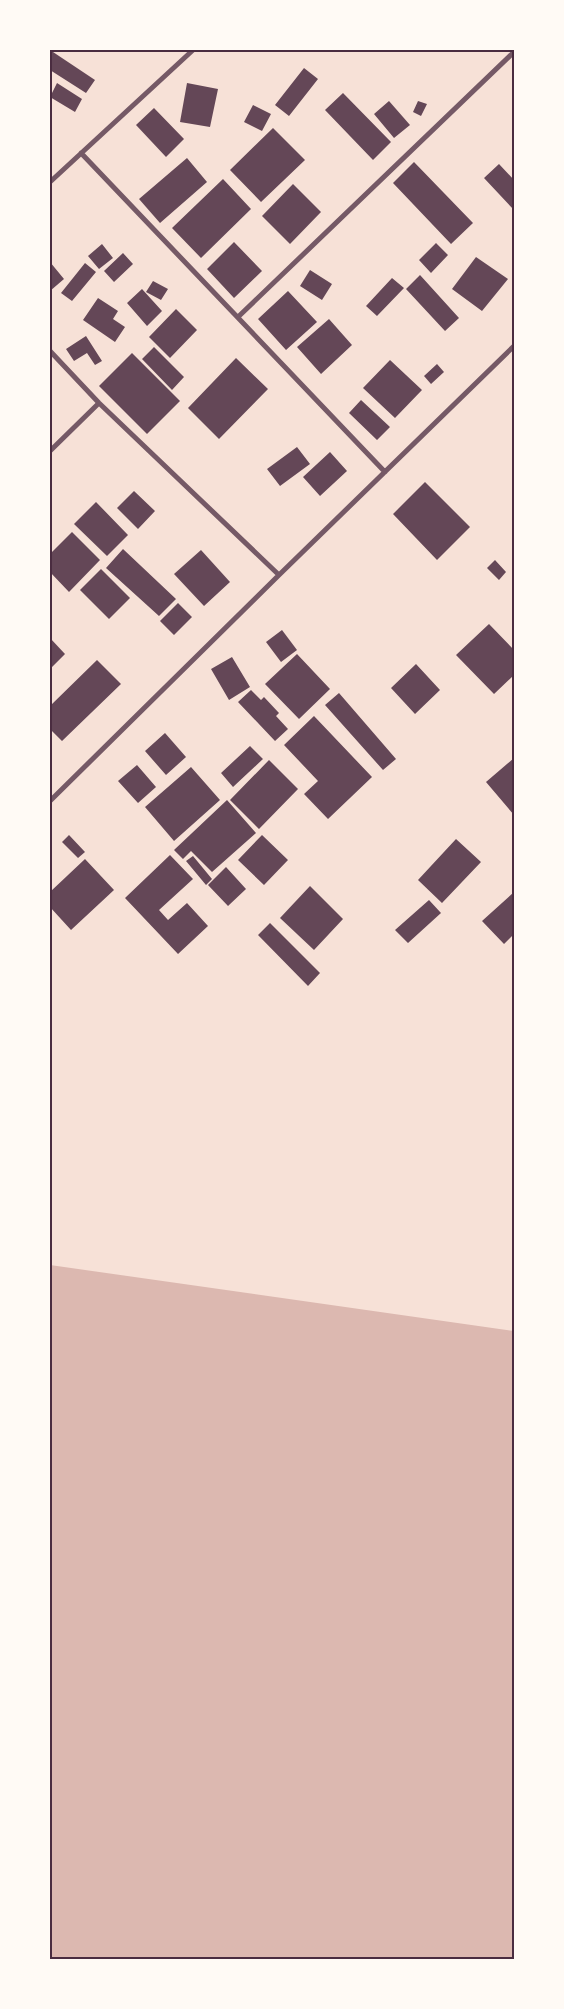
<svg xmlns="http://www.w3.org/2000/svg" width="564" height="2009" font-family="'Archivo Narrow',sans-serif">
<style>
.water{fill:#dcb8b0}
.building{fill:#644757}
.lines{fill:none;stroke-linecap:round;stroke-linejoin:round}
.minor{stroke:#755966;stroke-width:5}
.neatline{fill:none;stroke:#4a2c40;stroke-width:2}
</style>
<rect width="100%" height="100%" fill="#f7e1d7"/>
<path class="water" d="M50,1265L514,1331V1959H50Z"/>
<path class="building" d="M50,50L95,80L86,93L50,70Z
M304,68L318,79L289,116L275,105Z
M57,83L82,99L75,112L50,97Z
M187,83L218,89L210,127L180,122Z
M343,93L391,142L373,160L325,110Z
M389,101L410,125L394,138L374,114Z
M418,101L427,104L421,116L413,112Z
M253,105L271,114L262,131L244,122Z
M154,108L184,139L166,157L136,125Z
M273,128L305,160L261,202L230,170Z
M187,158L207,182L160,223L139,199Z
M414,162L473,223L451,244L393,183Z
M499,164L514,180L513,209L484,178Z
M223,179L251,209L201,258L172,228Z
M293,184L321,212L290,244L262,216Z
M234,242L262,271L234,298L207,269Z
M436,243L448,255L431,273L419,260Z
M102,244L113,258L99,269L88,256Z
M123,253L133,264L114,282L104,271Z
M476,257L508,279L482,311L452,289Z
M50,262L64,279L50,291Z
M85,263L96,272L72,301L61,293Z
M310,270L332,284L322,300L300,286Z
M420,275L459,318L445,331L406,289Z
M392,278L404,288L377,316L366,306Z
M153,281L168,289L161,300L146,292Z
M142,289L162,311L147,326L127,303Z
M288,291L317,322L286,350L258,319Z
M98,298L118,311L113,319L125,327L115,342L83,320Z
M176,309L197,330L170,358L149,337Z
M329,319L352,345L321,374L297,347Z
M86,336L102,361L95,365L87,353L74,361L66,349Z
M154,347L184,377L172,390L142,359Z
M132,353L180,401L147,434L99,386Z
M236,358L268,389L219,439L188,408Z
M390,360L422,390L395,418L363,388Z
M437,364L444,372L431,384L424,376Z
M361,400L390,427L377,440L349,413Z
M297,447L310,464L280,486L267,469Z
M330,452L347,471L320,496L303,477Z
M425,482L470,527L437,560L393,514Z
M134,491L155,511L138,529L117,508Z
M96,502L128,535L107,556L74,524Z
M72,532L100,560L69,592L50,572V554Z
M123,549L176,599L159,616L106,568Z
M201,550L230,582L204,606L174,574Z
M495,560L506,572L499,580L487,568Z
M101,569L130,598L109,619L80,590Z
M178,603L192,617L174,635L160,621Z
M489,624L514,650V675L494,694L456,655Z
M282,630L297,650L281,662L266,642Z
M50,638L65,654L50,669Z
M297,654L330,689L299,719L265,684Z
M232,657L250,687L229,700L211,669Z
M97,660L121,684L62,741L50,729V706Z
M416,664L440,690L415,714L391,688Z
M251,690L261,700L264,697L279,713L276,716L288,729L275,741L238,702Z
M339,693L396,759L383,770L325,705Z
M314,716L372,777L328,819L304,794L318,781L284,745Z
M165,733L186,757L166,775L145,751Z
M250,746L263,759L233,787L221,773Z
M514,758V815L486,782Z
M269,760L298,789L259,829L230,800Z
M137,765L156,787L138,803L118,781Z
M191,767L220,800L174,841L145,807Z
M227,800L256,833L212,872L191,851L183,859L174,850Z
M69,835L85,852L78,858L62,842Z
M262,835L288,860L264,885L238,860Z
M456,839L481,862L442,903L418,880Z
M170,855L193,879L159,910L168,920L187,903L208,926L178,954L125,898Z
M193,856L212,879L206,885L186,861Z
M85,859L114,890L71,930L50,907V892Z
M226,867L246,889L228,906L208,885Z
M310,886L343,919L314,950L280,918Z
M514,892V934L504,944L482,921Z
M429,900L441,913L408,943L395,930Z
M270,923L320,973L308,986L258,935Z"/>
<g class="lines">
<path class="minor" d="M81,153L385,472
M50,182L193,50
M238,317L514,52
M50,351L99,403L279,575
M50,451L99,403
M50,801L279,575L514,346"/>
</g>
<rect width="564" height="2009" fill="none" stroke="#fffaf5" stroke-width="102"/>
<rect x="51" y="51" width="462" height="1907" class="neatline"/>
</svg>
